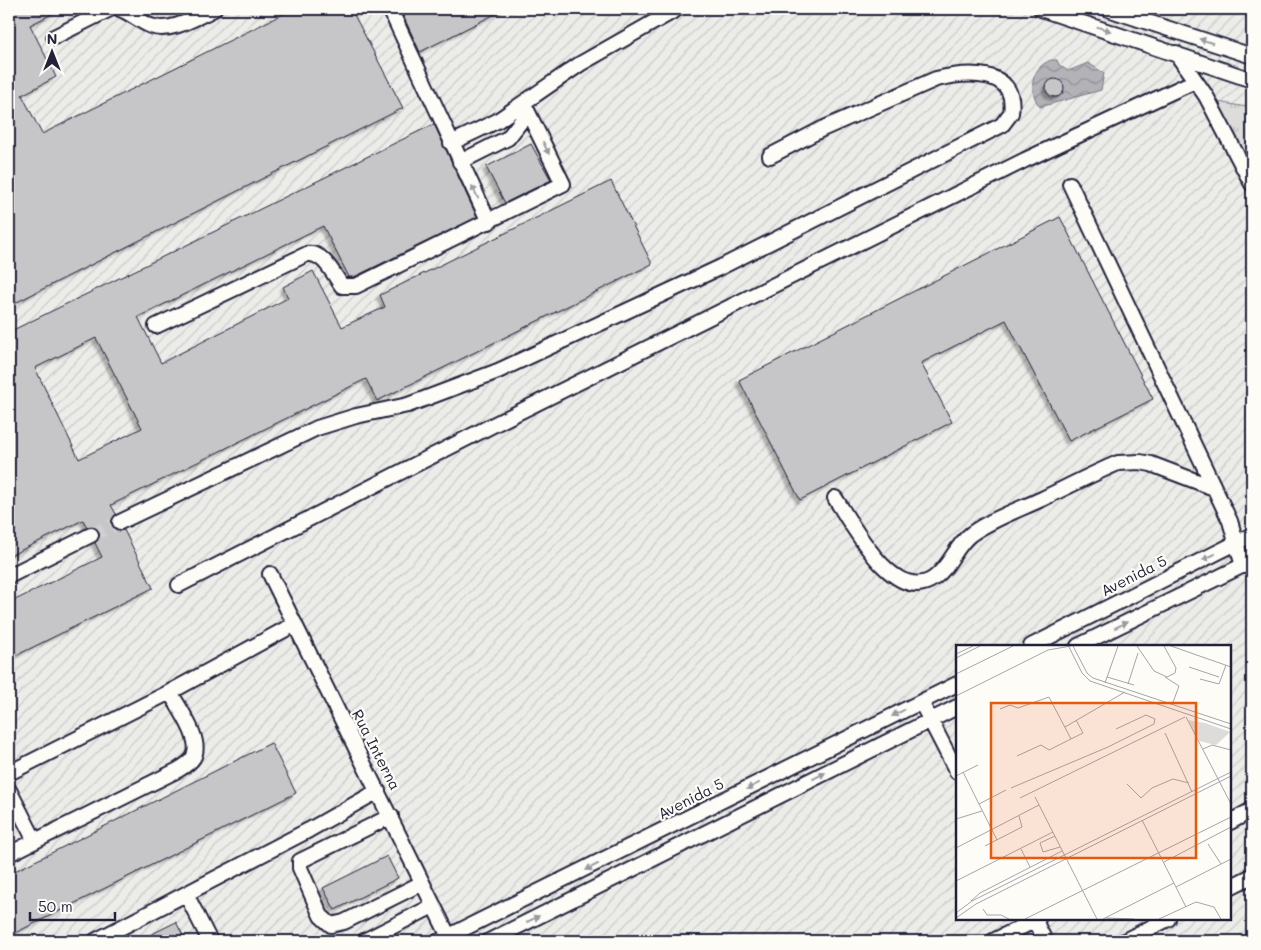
<svg xmlns="http://www.w3.org/2000/svg" width="1261" height="950" font-family="Mali,sans-serif">
<style>
.industrial{fill:url(#industrial-furrows);fill-rule:evenodd}
.grass{fill:url(#grass-tufts);stroke:#807f8b}
.water{fill:url(#water-waves);stroke:#787885;fill-rule:evenodd}
.building{fill:#c6c6c8;stroke:#22223b;fill-rule:evenodd;filter:url(#shadow)}
.lines{fill:none;stroke-linecap:round;stroke-linejoin:round}
.minor-tunnel{stroke:#d1d0d1;stroke-width:14;stroke-dasharray:14 7;stroke-linecap:butt}
.minor-casing{stroke:#22223b;stroke-width:18}
.minor{stroke:#fdfcf7;stroke-width:14}
.oneway{fill:#9a9aa2}
.labels{text-anchor:middle;stroke-width:4.5;stroke-linejoin:round;paint-order:stroke}
.street-label{font-size:15px;fill:#22223b;stroke:#fdfcf7}
.inset-road{fill:none;stroke:#a5a5ac;stroke-width:1}
.view{fill:#e8590c;fill-opacity:0.15;stroke:#e8590c;stroke-width:2.5}
.inset-edge{fill:none;stroke:#22223b;stroke-width:2.5}
</style>
<defs>
<pattern id="industrial-furrows" width="10" height="10" patternUnits="userSpaceOnUse" patternTransform="scale(1.25)"><rect width="10" height="10" fill="#ecece9"/><path d="M-1 1l2-2M0 10L10 0M9 11l2-2" fill="none" stroke="#cacac9"/></pattern>
<pattern id="grass-tufts" width="24" height="20" patternUnits="userSpaceOnUse" patternTransform="scale(1.25)"><rect width="24" height="20" fill="#dddcdb"/><path d="M3 7l-1-3M5 7V3M7 7l1-3M15 17l-1-3M17 17v-4M19 17l1-3" fill="none" stroke="#bdbcbd"/></pattern>
<pattern id="water-waves" width="16" height="10" patternUnits="userSpaceOnUse" patternTransform="scale(1.25)"><rect width="16" height="10" fill="#b2b2b7"/><path d="M0 5q4-4 8 0t8 0" fill="none" stroke="#909096"/></pattern>
<filter id="shadow"><feDropShadow dx="-3.5" dy="3.5" stdDeviation="1" flood-color="#0004"/></filter>
</defs>
<rect width="100%" height="100%" fill="#fdfcf7"/>
<filter id="ink" filterUnits="userSpaceOnUse"><feTurbulence type="fractalNoise" baseFrequency=".02" numOctaves="2"/><feDisplacementMap in="SourceGraphic" scale="10" xChannelSelector="R" yChannelSelector="G"/><feConvolveMatrix kernelMatrix="1 2 1 2 8 2 1 2 1" color-interpolation-filters="sRGB"/></filter>
<g filter="url(#ink)">
<path class="industrial" d="M9,9H1252V941H9ZM957,646H1230V919H957Z"/>
<path class="grass" d="M1212,101L1252,108V176Z"/>
<path class="water" d="M1051,60H1057L1059,65L1068,71L1088,63L1104,73L1101,90L1040,107C1028,91 1030,68 1051,60ZM1053,79L1060,81L1064,86L1063,93L1057,98L1050,97L1045,91L1046,83Z"/>
<path class="building" d="M9,9H62L30,25L56,77L22,95L42,134L293,9H351L403,108L9,306Z
M400,9H505L420,52Z
M1046 88a9 9 0 1 1 18 0a9 9 0 1 1-18 0Z
M434,124L477,217L354,277H349L323,226L138,317L161,363L288,298L283,287L313,271L342,327L385,307L380,295L611,181L652,264L377,401L366,379L111,505L116,514L111,521L112,526L119,531L124,530L153,588L9,659V603L102,557L95,543L100,536L99,531L92,526L87,527L83,520L9,556V332ZM96,338L142,428L79,459L35,368Z
M531,144L551,180L505,203L486,167Z
M1060,217L1153,399L1069,441L1006,320L921,363L952,422L800,500L739,380Z
M271,743L296,793L9,936V874Z
M387,856L398,878L335,910L323,888Z
M176,922L186,941H138Z"/>
<g class="lines">
<path class="minor-tunnel" d="M91,535L120,522"/>
<defs>
<path id="minor" d="M120,9C131,13 140,22 151,26C170,34 198,16 214,9
M390,9L489,222
M1041,9L1252,80
M1108,9L1252,56
M54,37L110,9
M1176,53L1206,96L1252,184
M451,143L497,121L580,64L677,9
M460,162L508,138L522,120L524,104
M1070,184L1230,521L1243,566
M156,326L307,254C324,252 333,274 342,286H356L563,184L524,104
M835,498C852,524 894,606 934,578C950,567 955,546 971,534C992,519 1018,510 1042,499C1067,487 1092,474 1118,463L1140,462L1151,464L1214,488
M120,522L317,428L356,416L408,405L498,371L721,267L1002,125L1011,113C1018,67 965,72 936,79L822,129L770,156
M270,574L451,941
M9,576L91,535
M179,585L491,426L1025,160L1195,81
M1031,646L1252,535
M1078,646L1252,561
M921,702L957,772
M9,773L170,692L295,624
M9,790L35,841
M391,816L300,861V868L321,916L331,925L344,922L422,883
M1230,822L1252,810
M9,854L178,770C183,767 190,763 193,758C204,741 178,707 170,692
M1230,887L1252,876
M186,894L210,941
M1034,919L1045,941
M95,941L309,830L378,791
M364,941L433,906
M439,941L957,684
M489,941L957,707
M993,941L1038,919
M1124,941L1168,919"/>
</defs>
<use href="#minor" class="minor-casing"/>
<use href="#minor" class="minor"/>
</g>
<defs><path id="oneway-solid" d="M-6-.8H1V-3.2L6.5 0L1 3.2V.8H-6Z" transform="scale(1.25)"/></defs>
<g class="oneway">
<use href="#oneway-solid" transform="translate(1104 29) rotate(18)"/>
<use href="#oneway-solid" transform="translate(1206 41) rotate(-162)"/>
<use href="#oneway-solid" transform="translate(546 148) rotate(64)"/>
<use href="#oneway-solid" transform="translate(475 192) rotate(-116)"/>
<use href="#oneway-solid" transform="translate(1209 557) rotate(154)"/>
<use href="#oneway-solid" transform="translate(1121 625) rotate(-26)"/>
<use href="#oneway-solid" transform="translate(898 713) rotate(153)"/>
<use href="#oneway-solid" transform="translate(819 776) rotate(-27)"/>
<use href="#oneway-solid" transform="translate(753 786) rotate(153)"/>
<use href="#oneway-solid" transform="translate(592 867) rotate(153)"/>
<use href="#oneway-solid" transform="translate(533 919) rotate(-27)"/>
</g>
</g>
<g class="labels">
<g class="street-label">
<text transform="translate(1134 576) rotate(-27)" y="5">Avenida 5</text>
<text transform="translate(376 750) rotate(63)" y="5">Rua Interna</text>
<text transform="translate(691 799) rotate(-27)" y="5">Avenida 5</text>
</g>
</g>
<g transform="translate(956 645)">
<rect width="275" height="275" fill="#fdfcf7"/>
<path d="M232,75L249,78L274,87L260,100L243,96Z" fill="#dddcdb"/>
<path class="inset-road" d="M117,1L131,28L137,33L275,79M181,1L198,26L211,32L219,28L220,23L208,1M215,1L275,22M113,2L126,28L134,36L275,84M0,9L17,1M0,13L24,1M233,22L263,32M0,29L57,1M151,32L178,40M209,32L223,41L216,60M244,34L263,39L270,20M149,38L162,1M172,39L182,8M0,51L92,5L115,1M44,64L54,60L62,63L93,52L115,94M230,72L275,159M109,82L169,47M209,88L236,147M247,104L256,100L275,105M61,111L85,100L93,105L127,88L120,75M7,127L41,195M0,131L22,120M171,139L185,153L196,143L217,134L233,138M55,143L152,102L198,79L199,74L190,70L160,84M79,152L141,274M64,153L229,72M23,159L50,145M0,174L26,166M186,175L230,262M99,191L84,198L87,207L104,202M252,199L265,219M29,201L66,182L63,171M0,203L83,160M65,204L74,222M208,217L275,182M0,236L97,187M220,242L275,214M15,256L24,248L106,206M27,264L31,270H45L53,274M0,268L16,256L275,127M0,273L20,259L275,131M150,273L178,274M69,274L275,172M147,274L218,238M203,274L240,257L258,262L265,274"/>
<path class="view" d="M35,58H240V213H35Z"/>
<rect width="275" height="275" class="inset-edge"/>
</g>
<rect width="1261" height="950" fill="none" stroke="#fdfcf7" stroke-width="30"/>
<rect x="15" y="15" width="1231" height="920" fill="none" stroke="#22223b" stroke-width="2" filter="url(#ink)"/>
<g transform="translate(52 52)" stroke="#fdfcf7" stroke-width="4" paint-order="stroke">
<path d="M0-4L9 19L0 12L-9 19Z" fill="#22223b"/>
<text y="-8" font-size="14" font-weight="bold" text-anchor="middle" fill="#22223b">N</text>
</g>
<path d="M30 912v8h85v-8" fill="none" stroke="#22223b" stroke-width="2.5"/>
<text x="38" y="912" font-size="15" fill="#22223b" stroke="#fdfcf7" stroke-width="4" paint-order="stroke">50 m</text>
</svg>
